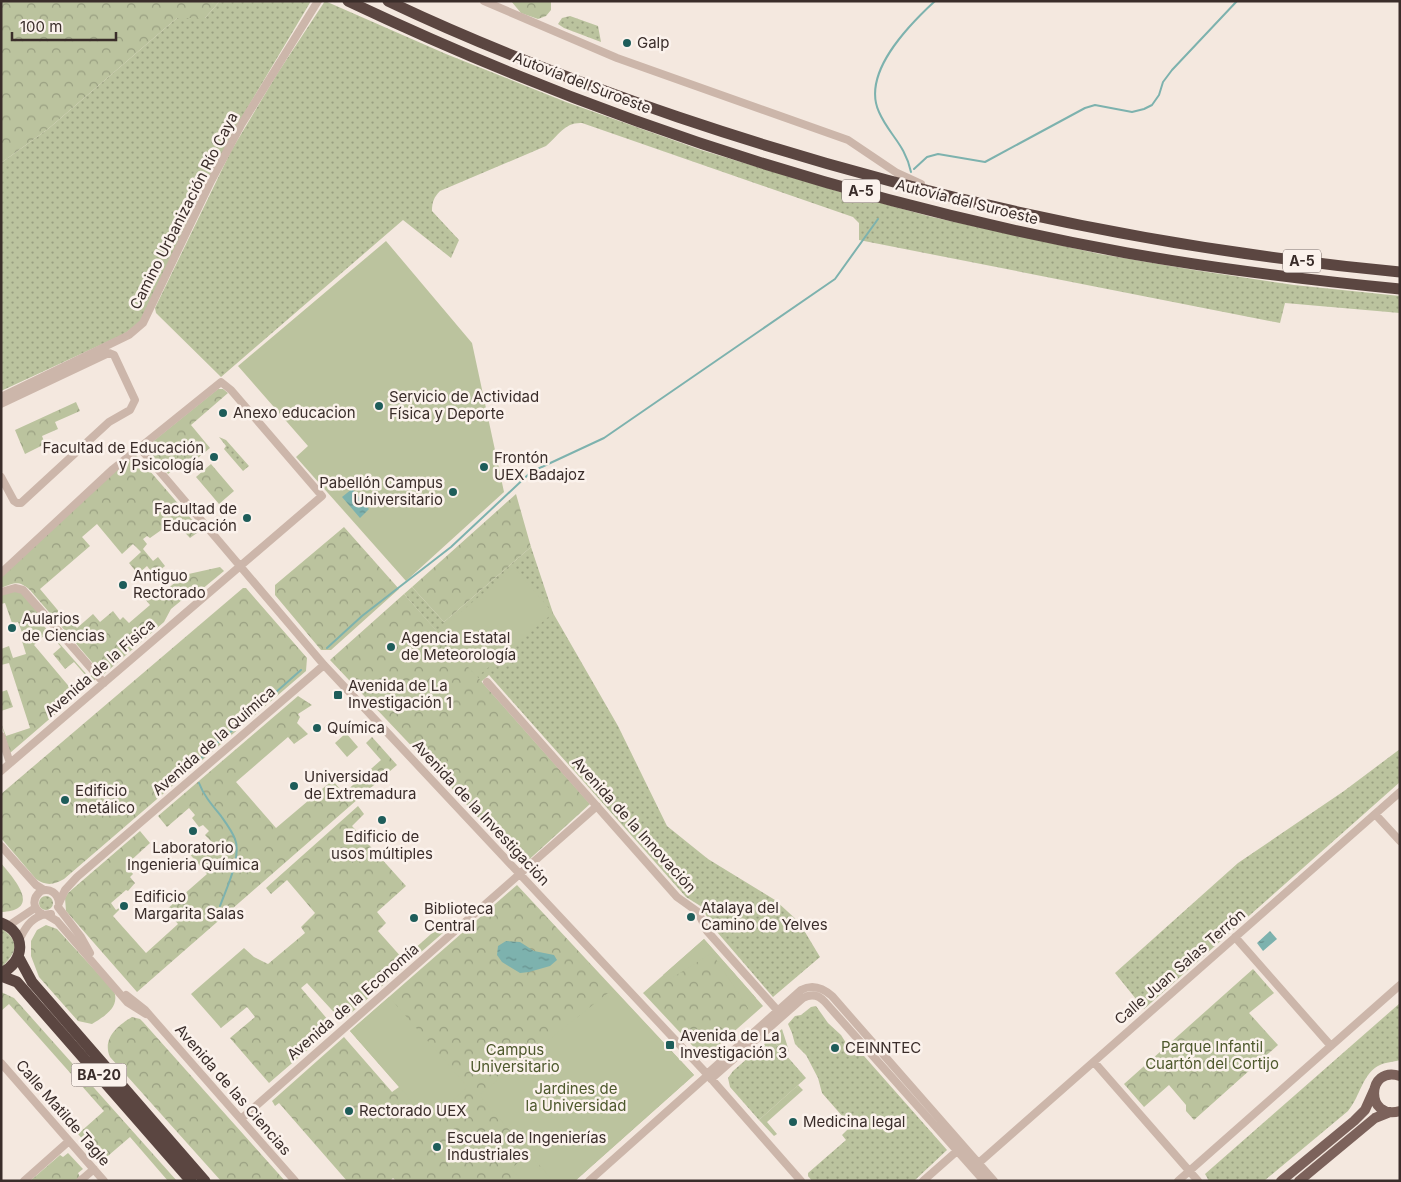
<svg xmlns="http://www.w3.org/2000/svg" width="1401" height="1182" font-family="Inter,sans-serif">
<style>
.grass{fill:url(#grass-dots)}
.forest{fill:url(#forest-crowns);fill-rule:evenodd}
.garden{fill:#bbc39e}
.water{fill:url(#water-ripples)}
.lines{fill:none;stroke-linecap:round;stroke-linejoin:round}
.stream{stroke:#7db2ae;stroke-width:2}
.minor{stroke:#ccb6aa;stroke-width:8}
.major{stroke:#7c625b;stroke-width:10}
.highway{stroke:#5b4641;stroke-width:11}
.poi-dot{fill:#1e5d5a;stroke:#fbf2ec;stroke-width:2}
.labels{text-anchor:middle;stroke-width:5;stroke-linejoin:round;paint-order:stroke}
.shield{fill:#fbf2ec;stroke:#746864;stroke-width:1}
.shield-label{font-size:14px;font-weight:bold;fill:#3a2d2a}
.poi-label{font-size:15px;fill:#3a2d2a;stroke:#fbf2ec;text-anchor:start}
.street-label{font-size:15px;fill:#3a2d2a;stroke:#fbf2ec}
.park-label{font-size:15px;fill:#4e592d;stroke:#fbf2ec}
</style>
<defs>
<pattern id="grass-dots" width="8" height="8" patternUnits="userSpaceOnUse" patternTransform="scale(1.25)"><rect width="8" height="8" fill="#bbc39e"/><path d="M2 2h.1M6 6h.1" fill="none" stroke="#999f81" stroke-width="1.8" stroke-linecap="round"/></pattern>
<pattern id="forest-crowns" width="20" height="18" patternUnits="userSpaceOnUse" patternTransform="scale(1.25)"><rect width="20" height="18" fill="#bbc39e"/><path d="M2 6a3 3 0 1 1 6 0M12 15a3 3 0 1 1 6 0" fill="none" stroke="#999f81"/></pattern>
<pattern id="water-ripples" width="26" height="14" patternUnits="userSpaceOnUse" patternTransform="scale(1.25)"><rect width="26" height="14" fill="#7db2ae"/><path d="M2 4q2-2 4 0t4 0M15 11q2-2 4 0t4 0" fill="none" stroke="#67918e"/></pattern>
</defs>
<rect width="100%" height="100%" fill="#f4e8df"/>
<path class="grass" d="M220,1H311L245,112L146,311L139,323L124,334L1,391V163L48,129L177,18H205Z
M325,1L446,54L566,102L701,150L837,191L932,217L1100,254L1194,270L1294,285L1400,296V313L1285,303L1280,323L859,240V223L853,217L582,123C565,122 559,135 546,146L440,191C434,197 432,202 432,211L459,240L451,258L403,220L221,377L156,313L155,308L231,151L277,74Z
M570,16L598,26L601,42L564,28L558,24L562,18Z
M219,437L226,440L249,466L243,471L224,449L226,446Z
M531,547L553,613L618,726L667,826L708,859L775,900L799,922L820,957L773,997L711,925L702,907L686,897L489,675L481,682L404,594L412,587L444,622Z
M1400,749V782L1144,1009L1115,973L1238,863L1344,791Z
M39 903a7 7 0 1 1 14 0a7 7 0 1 1-14 0Z
M1,928C22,943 16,952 1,968Z
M1400,1003V1060C1393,1062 1386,1062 1380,1065C1363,1072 1360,1097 1348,1111L1264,1181H1209L1205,1174Z
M816,1006L828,1023L841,1035L851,1051L856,1056H864L947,1150L914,1181H812L808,1176V1173L846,1140L842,1135L851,1126L822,1093L818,1078L806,1055L795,1044L792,1033L788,1024L795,1016L801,1015L811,1007Z
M771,1038L806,1078L759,1120L730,1087L728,1078L733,1071Z"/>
<path class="forest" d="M1,1H220L205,18H177L48,129L1,163Z
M511,1H551V10L546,16L538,19L521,13Z
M218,389H223L228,393L191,425L210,448L187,467L183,462L168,474L146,447Z
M76,402L80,411L55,422L58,429L42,436L45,444L25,454L15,430Z
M136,455L201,530L190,538L174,521L150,538L147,536L143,539L147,544L143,549L153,561L158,557L165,566L154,575L147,566L138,574L129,563L141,552L133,544L122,554L97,524L82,537L90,546L40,589L61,614L64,612L77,628L93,614L100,622L113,611L120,620L123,617L129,623L150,605L145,599L160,586L165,591L184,575L220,567L224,571L201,590L188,595L171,609L164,622L103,675L30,590C18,580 15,583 1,588V577L114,472Z
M211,464L234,491L219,504L196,477Z
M516,494L531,547L444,622L412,587Z
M344,527L399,589L331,650H321L275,595V585Z
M243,588H246L307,658L306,671L64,879C54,885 46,886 36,879L1,838V794Z
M14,590L22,592L49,623L43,625L89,677L93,674L97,678L10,753L1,723L6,736L30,728L9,663L1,665V649L9,646L13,658L26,654L22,641L25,640L18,622L12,623L5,603L1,604V594ZM48,632L61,647L53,654L65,669L74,662L87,677L72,690L34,645Z
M404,594L590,804L522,866L458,795L330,660Z
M7,690L13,707L1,711V692Z
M298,696L312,705L298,714L300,717L297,723L308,734L294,744L288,737L236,782L276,828L328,784L331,779L344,793L381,760L366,743L372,737L397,765L137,992L66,911L65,898L68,893L140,831L150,843L126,865L133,874L130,877L135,883L128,891L126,890L111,903L116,910L119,908L120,909L113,916L146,953L178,924L166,910L207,874L187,851L191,847L198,854L212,842L205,835L209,831L203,825L199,827L192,818L195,815L189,808L167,827L158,816Z
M358,806L364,814L352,826L406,886L377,912L386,923L378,931L403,959L440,926L444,932L342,1021L307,983L301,988L334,1027L269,1083L230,1038L255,1017L247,1007L221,1028L191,994L244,948L254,957L268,964L305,933L301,927L315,913L287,880L271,894L266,888Z
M1,863C14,879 43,910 1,912Z
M517,885L694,1075L575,1181H396L393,1178L390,1181H347L279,1103L275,1106L272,1101L344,1037L392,1092L399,1087L350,1031Z
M46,925L57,929L114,991C120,1007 105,1016 92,1024L78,1021L39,977L31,956V941L37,930Z
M704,939L763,1006L704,1058L643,993Z
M1253,969L1274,993L1249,1013L1278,1045L1194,1120L1186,1111V1105L1169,1085L1144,1107L1124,1084Z
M1,992L14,998L177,1181H168L130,1137L102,1161L78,1134L104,1111L9,1004L1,1011Z
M132,1017L140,1019L143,1022L285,1181H221L110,1057C102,1039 117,1026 132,1017Z
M68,1153L83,1169L78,1173L80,1177L76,1181H30L60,1155L63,1157Z"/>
<path class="garden" d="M386,241L472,343L504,492L406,581L296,457L308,446L238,366Z
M514,567L553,613L477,677L437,632Z
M346,733L358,747L347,757L335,743Z
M704,939L756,998L750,1002L752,1006L748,1008L712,953L667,981L663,975Z
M613,989L694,1075L575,1181H553L479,1095Z
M389,997L468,1087L429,1121L350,1031Z
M782,1029L789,1051L785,1054L771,1038Z
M798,1085L803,1090L767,1122L777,1134L774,1136L759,1120Z
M527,1155L550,1181H522L511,1169Z"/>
<path class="water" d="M352,489L369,509L360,518L342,497Z
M1270,931L1277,939L1263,951L1257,943Z
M506,941L520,942L534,951L554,955L557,960L550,966L529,972L520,973L502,962L497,955L498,946Z"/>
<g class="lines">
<path class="stream" d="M914,169L927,157L938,154L985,162L1085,108L1095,105L1132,112L1144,109L1152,105L1159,95L1163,82L1172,70L1237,1
M911,172C905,144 889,135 879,112C861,73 909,25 935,1
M327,648L362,616L451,547L531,472L604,438L835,279L878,219
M241,723L301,670
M200,760L205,753L234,729
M199,783C204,796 212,805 221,816C226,823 232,831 235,839C242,857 226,889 220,906"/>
<path class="minor" d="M484,1L617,58L848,140L897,173L921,184
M1,397L129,335L143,323L211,181L241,125L318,1
M1,404L109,353L114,355L135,400L130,410L109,422L21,503H17L14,501L1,477
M139,447L324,665L707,1074L801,1181
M1,573L113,469L221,382L231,390L322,496L1,771
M1,592L15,588L23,590L104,683
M487,682L677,897L698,912L707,931L778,1011
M1,736L10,763
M1375,814L1400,841
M1,846L36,885L44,890
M59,903L65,890L77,877L324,665
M58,907L81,937L90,953
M42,914C32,908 32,898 41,891C50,888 58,893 59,903
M47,915L57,921L127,1002L146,1014
M8,926L35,908
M1235,937L1331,1046
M19,940C24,931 29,920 40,916C43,914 47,915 51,914
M126,995L145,1010L295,1181
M1094,1062L1198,1181
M1,1063L104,1181
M707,1074L801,990C812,984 823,988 832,996L994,1181
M711,1079L803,998C812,993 819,995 825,1002L984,1181
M241,1119L597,806
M973,1168L1400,792
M24,1181L69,1141
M80,1181L94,1169
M589,1181L708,1075
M923,1181L957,1151
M1178,1181L1400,985"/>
<path class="major" d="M1400,1076C1366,1065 1365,1121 1400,1111
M1281,1181L1354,1121L1365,1110L1374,1090
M1299,1181L1375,1118L1390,1112"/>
<path class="highway" d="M348,1C595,118 858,204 1127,253C1217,269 1308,280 1400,289
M388,1C482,46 580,83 678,117C912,196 1154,249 1400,272
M1,923C27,933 25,962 1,973
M18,956L32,982L205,1181
M1,976L17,982L191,1181"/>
</g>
<g class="poi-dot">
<circle cx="627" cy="43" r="5"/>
<circle cx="379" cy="406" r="5"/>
<circle cx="223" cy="413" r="5"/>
<circle cx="214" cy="457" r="5"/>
<circle cx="484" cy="467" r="5"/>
<circle cx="453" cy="492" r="5"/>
<circle cx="247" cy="518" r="5"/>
<circle cx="123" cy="585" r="5"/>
<circle cx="12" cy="628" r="5"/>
<circle cx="391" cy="647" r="5"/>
<rect x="333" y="690" width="10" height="10" rx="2.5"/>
<circle cx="317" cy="728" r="5"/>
<circle cx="294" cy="786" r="5"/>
<circle cx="65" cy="800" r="5"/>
<circle cx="382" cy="820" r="5"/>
<circle cx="193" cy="831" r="5"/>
<circle cx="124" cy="906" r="5"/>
<circle cx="691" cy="917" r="5"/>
<circle cx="414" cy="918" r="5"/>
<rect x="665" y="1040" width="10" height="10" rx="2.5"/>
<circle cx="835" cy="1048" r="5"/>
<circle cx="349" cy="1111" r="5"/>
<circle cx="793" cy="1122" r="5"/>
<circle cx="437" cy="1147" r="5"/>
</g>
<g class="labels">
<g class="shield">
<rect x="842" y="179.5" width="38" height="23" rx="4"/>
<rect x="1283" y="249.5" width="38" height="23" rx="4"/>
<rect x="71.5" y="1063.5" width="55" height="23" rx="4"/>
</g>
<g class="shield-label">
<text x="861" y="196">A-5</text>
<text x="1302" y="266">A-5</text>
<text x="99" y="1080">BA-20</text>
</g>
<g class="poi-label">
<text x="637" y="48">Galp</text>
<text x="389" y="402">Servicio de Actividad<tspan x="389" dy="17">Física y Deporte</tspan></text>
<text x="233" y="418">Anexo educacion</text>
<text x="204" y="453" text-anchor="end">Facultad de Educación<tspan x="204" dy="17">y Psicología</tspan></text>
<text x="494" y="463">Frontón<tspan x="494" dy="17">UEX Badajoz</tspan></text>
<text x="443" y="488" text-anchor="end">Pabellón Campus<tspan x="443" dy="17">Universitario</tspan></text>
<text x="237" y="514" text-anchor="end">Facultad de<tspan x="237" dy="17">Educación</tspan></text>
<text x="133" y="581">Antiguo<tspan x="133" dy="17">Rectorado</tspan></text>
<text x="22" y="624">Aularios<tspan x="22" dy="17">de Ciencias</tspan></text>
<text x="401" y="643">Agencia Estatal<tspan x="401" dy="17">de Meteorología</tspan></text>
<text x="348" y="691">Avenida de La<tspan x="348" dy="17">Investigación 1</tspan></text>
<text x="327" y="733">Química</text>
<text x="304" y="782">Universidad<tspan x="304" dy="17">de Extremadura</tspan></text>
<text x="75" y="796">Edificio<tspan x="75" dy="17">metálico</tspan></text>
<text x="382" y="842" text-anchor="middle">Edificio de<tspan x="382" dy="17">usos múltiples</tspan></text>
<text x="193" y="853" text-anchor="middle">Laboratorio<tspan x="193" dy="17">Ingenieria Química</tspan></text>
<text x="134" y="902">Edificio<tspan x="134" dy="17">Margarita Salas</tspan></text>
<text x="701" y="913">Atalaya del<tspan x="701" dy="17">Camino de Yelves</tspan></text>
<text x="424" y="914">Biblioteca<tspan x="424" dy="17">Central</tspan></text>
<text x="680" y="1041">Avenida de La<tspan x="680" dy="17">Investigación 3</tspan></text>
<text x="845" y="1053">CEINNTEC</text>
<text x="359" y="1116">Rectorado UEX</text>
<text x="803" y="1127">Medicina legal</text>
<text x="447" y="1143">Escuela de Ingenierías<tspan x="447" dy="17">Industriales</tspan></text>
</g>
<g class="street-label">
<text transform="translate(582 83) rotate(21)" y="5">Autovía del Suroeste</text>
<text transform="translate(967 202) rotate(14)" y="5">Autovía del Suroeste</text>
<text transform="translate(184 211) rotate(-63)" y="5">Camino Urbanización Río Caya</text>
<text transform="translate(100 668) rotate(-41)" y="5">Avenida de la Física</text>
<text transform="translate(214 741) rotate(-41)" y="5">Avenida de la Química</text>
<text transform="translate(481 813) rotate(47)" y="5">Avenida de la Investigación</text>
<text transform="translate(634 825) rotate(48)" y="5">Avenida de la Innovación</text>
<text transform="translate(1180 967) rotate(-41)" y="5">Calle Juan Salas Terrón</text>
<text transform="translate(353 1002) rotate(-41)" y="5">Avenida de la Economía</text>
<text transform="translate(233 1090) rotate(49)" y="5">Avenida de las Ciencias</text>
<text transform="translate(63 1113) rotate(49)" y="5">Calle Matilde Tagle</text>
</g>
<g class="park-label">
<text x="1212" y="1052">Parque Infantil<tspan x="1212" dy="17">Cuartón del Cortijo</tspan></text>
<text x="515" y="1055">Campus<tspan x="515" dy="17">Universitario</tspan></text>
<text x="576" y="1094">Jardines de<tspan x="576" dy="17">la Universidad</tspan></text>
</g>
</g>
<rect width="1401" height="1182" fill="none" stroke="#3a2d2a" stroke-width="5"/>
<path d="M12 32v8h104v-8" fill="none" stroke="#3a2d2a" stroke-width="2.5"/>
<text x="20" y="32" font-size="15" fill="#3a2d2a" stroke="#fbf2ec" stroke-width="4" paint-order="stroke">100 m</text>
</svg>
